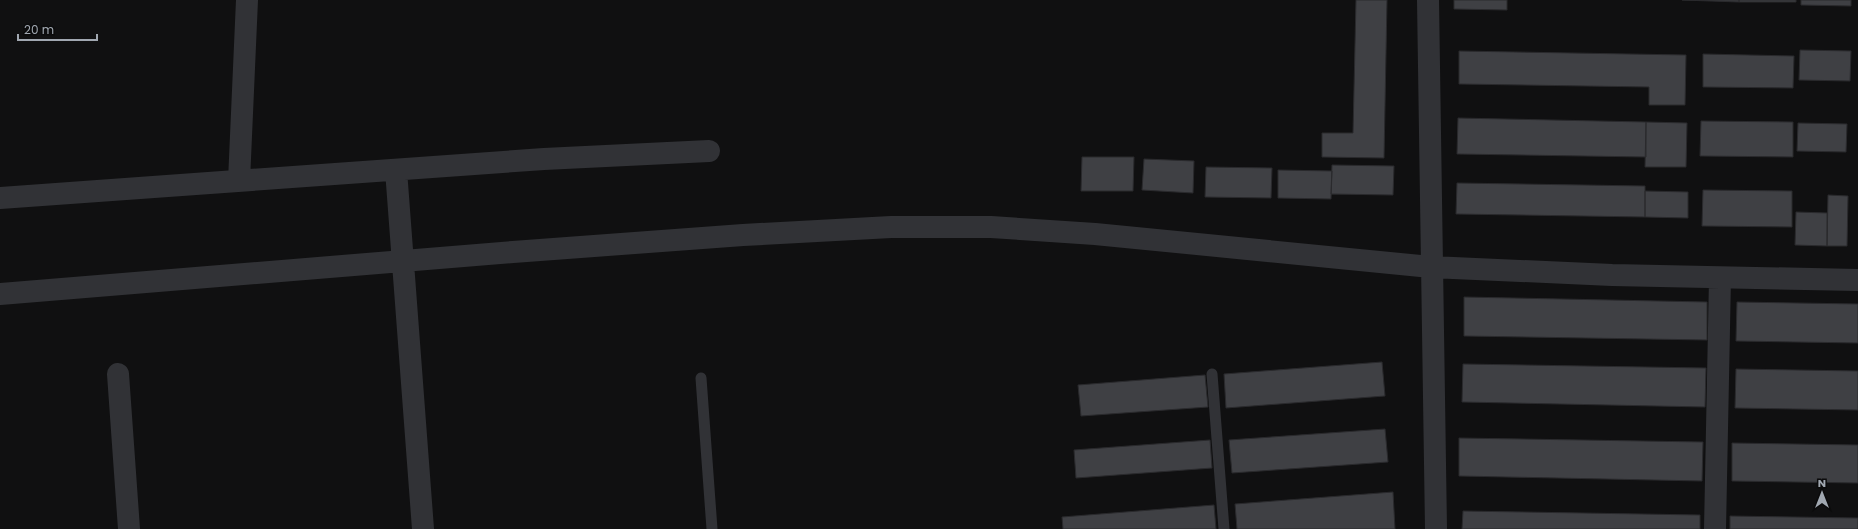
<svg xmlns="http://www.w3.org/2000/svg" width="1858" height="529" font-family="Poppins,sans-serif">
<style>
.building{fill:#3f4044;stroke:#2a2a2d}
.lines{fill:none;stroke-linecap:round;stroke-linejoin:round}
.service{stroke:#313236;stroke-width:11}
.minor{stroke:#313236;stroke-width:22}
</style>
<rect width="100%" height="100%" fill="#101011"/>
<path class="building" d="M1356,0H1387L1384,158L1322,157V133H1353Z
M1454,0H1507V10L1454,9Z
M1682,0H1739V2Z
M1739,0H1796V2H1739Z
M1801,0H1851V6L1801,5Z
M1800,50L1851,51L1850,81L1799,80Z
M1459,51L1686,55L1685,105H1649V87L1459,84Z
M1703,54L1794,56L1793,88L1703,87Z
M1458,118L1646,122V157L1457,154Z
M1701,121L1793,122V157L1700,156Z
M1646,122L1687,123L1686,167H1645Z
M1798,123L1847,124L1846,152L1797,151Z
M1082,157H1134L1133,191H1081Z
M1144,159L1194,161L1193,193L1142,190Z
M1332,165L1394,166L1393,195L1331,194Z
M1206,167L1272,168L1271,198L1205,197Z
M1278,170L1332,171L1331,199L1278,198Z
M1457,183L1645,186V217L1456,214Z
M1703,190L1792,191V227L1702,226Z
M1645,191L1688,192V218L1645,217Z
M1828,195L1848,196L1847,246H1827Z
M1796,212L1827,213V246L1795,245Z
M1464,297L1707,302V340L1464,336Z
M1737,302L1858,304V343L1736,341Z
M1382,362L1385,396L1226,408L1224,374Z
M1463,364L1706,368L1705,407L1462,402Z
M1736,369L1858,371V410L1735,408Z
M1205,375L1208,407L1081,416L1078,385Z
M1385,429L1388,462L1232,473L1229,440Z
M1459,438L1703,442L1702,481L1459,476Z
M1210,440L1212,468L1076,478L1074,450Z
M1732,443L1858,445V483L1732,481Z
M1393,492L1395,529H1237L1235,504Z
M1214,505L1216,529H1063L1062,517Z
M1463,511L1700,515V529H1462Z
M1730,516L1858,518V529H1730Z"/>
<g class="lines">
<path class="service" d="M1212,374L1224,529
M701,378L712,529"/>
<path class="minor" d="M1428,0L1436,529
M396,170L423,529
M239,181L247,0
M0,198L544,159L709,151
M0,294L513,252L743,235L891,227H991L1095,234L1431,267L1612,275L1858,280
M118,374L129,529
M1715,529L1720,278"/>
</g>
<g transform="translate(1822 493)" stroke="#0b0b0c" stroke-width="3" paint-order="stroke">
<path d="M0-3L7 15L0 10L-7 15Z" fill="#a1a8b1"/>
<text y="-6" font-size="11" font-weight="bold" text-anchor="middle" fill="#a1a8b1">N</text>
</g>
<path d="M18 34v6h79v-6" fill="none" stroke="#a1a8b1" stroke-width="2"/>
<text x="24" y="34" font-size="12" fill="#a1a8b1" stroke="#0b0b0c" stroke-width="3" paint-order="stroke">20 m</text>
</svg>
